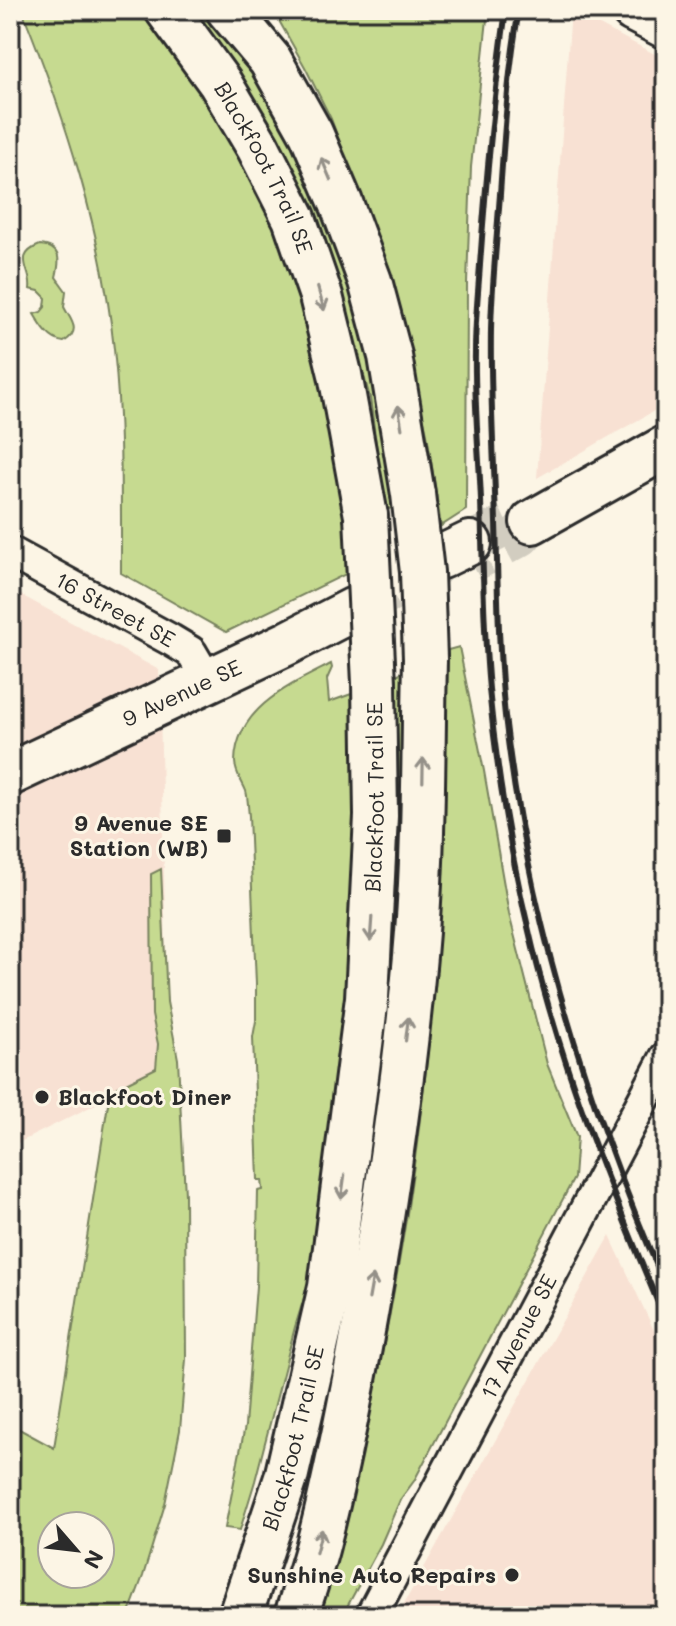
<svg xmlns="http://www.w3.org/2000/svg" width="676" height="1626" font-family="Mali,sans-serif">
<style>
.built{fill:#f8e1d3}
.green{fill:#c6da90;stroke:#78825e;stroke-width:2;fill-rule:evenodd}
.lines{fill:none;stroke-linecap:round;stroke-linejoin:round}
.secondary-tunnel{stroke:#d2cdc0;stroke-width:42;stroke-dasharray:42 21;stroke-linecap:butt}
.street-casing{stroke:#2b2b2b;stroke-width:36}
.secondary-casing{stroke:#2b2b2b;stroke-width:48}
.street{stroke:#fcf5e5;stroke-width:30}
.secondary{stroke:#fcf5e5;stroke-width:42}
.rail{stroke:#2b2b2b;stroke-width:6}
.secondary-bridge-casing{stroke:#2b2b2b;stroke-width:48;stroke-linecap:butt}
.secondary-bridge{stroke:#fcf5e5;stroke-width:42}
.oneway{stroke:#949088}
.poi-dot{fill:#2b2b2b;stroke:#fcf5e5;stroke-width:3}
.labels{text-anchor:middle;stroke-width:6;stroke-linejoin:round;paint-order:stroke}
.street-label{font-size:22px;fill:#2b2b2b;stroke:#fcf5e5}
.poi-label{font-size:22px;font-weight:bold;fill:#2b2b2b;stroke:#fcf5e5;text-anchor:end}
</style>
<rect width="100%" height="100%" fill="#fcf5e5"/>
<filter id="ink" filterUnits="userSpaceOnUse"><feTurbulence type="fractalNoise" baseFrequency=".0125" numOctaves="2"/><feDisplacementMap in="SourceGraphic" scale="16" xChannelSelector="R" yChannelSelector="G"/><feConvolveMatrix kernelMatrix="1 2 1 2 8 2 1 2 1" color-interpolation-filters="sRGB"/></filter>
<g filter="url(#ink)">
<path class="built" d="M571,10L666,60V404L537,478Z
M10,589L159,670L166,953L163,1055L156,1074L10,1147Z
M610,1236L666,1356V1616H397Z"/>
<path class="green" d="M22,10H138L187,72L237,146L270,209L303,299L323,370L344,508L346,574L226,632L121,573C121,498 122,423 114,349C102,231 66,119 22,10Z
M197,10H207L237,49L273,105L309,173L367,323L401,503L385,511L370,398L337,279L221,56L196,11Z
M273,10H488L471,167L467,283L466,510L441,526L427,434L404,331L370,224L331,119L305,67Z
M40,245C62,247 60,261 56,277L66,291L64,307C71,321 82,330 64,342C50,341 41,326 34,314L41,312L45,307L46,298L39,291L30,289C33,271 11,256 40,245Z
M459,647L484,771L509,914L547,1064L577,1137L574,1178L414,1481L400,1500L381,1544L342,1616H318C342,1541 359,1464 375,1388C410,1224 431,1058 441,891C445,811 446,730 448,650Z
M331,664L332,668L327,679L329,702L357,692L359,765L352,952L316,1260L295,1327L255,1481L240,1530L225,1528L245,1426L256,1286L258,1191L263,1190L262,1180H258L253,1037L256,1021V984L249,816C248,808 248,798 246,791C242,781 235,773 235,762C236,708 290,685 331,664Z
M411,668L405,935L333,1433L321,1431L394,676Z
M161,869L167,1002L178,1059L185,1195L186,1359L180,1430L165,1504L143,1576L128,1616H10V1424L54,1448L110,1091L156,1068L158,1044L152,1015L151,874ZM100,1526V1574H52V1526Z"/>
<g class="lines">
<path class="secondary-tunnel" d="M470,543L519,519L532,522L520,536L471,562
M354,609L427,574L441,557"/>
<defs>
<g id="street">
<path id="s1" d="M10,552L171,640L191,652L208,681"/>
<path id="s2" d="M371,1616L666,1057"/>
</g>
<g id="secondary">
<path id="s3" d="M167,10L220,83L258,147L294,218L321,296L340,374L366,516"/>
<path d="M228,10L270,60L311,133L341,203L370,281L390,356L413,494"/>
<path d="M633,10L666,27"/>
<path d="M532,522L666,447"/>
<path d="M441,557L470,543"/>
<path id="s4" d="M10,774L290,642L354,609"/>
<path id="s5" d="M240,1616L286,1478L330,1287L367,998L376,816L374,683"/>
<path d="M296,1616C304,1591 313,1566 319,1541C341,1455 357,1367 372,1280C391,1165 408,1048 417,932C424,841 423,750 425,659"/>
</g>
</defs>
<use href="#street" class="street-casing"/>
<use href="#secondary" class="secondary-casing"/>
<use href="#street" class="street"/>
<use href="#secondary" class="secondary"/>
<path class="rail" d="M506,10C494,95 486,179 480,265C478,294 475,323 475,352C474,402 479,451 481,500C483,563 483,626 489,689C497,776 512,863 533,948C565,1079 614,1198 666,1322
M519,10C509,65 505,123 501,179C498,229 492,280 491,330C490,384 493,439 495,493C498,567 497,642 505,716C527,913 587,1106 666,1287"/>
<defs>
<path id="secondary-bridge" d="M413,494L422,572L425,659
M366,516L374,683"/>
</defs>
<use href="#secondary-bridge" class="secondary-bridge-casing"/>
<use href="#secondary-bridge" class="secondary-bridge"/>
</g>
<defs><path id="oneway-shaft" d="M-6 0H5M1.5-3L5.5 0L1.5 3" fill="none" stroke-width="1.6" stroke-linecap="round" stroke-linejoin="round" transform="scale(2)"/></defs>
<g class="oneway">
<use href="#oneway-shaft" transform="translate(326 169) rotate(-113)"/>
<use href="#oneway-shaft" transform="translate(321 299) rotate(74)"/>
<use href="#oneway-shaft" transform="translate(400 417) rotate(-99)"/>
<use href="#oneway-shaft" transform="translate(423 770) rotate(-89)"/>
<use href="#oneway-shaft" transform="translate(371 929) rotate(94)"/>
<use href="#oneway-shaft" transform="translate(407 1029) rotate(-83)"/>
<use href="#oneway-shaft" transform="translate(343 1187) rotate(98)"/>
<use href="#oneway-shaft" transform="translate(371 1287) rotate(-80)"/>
<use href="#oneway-shaft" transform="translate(319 1541) rotate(-75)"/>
</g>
</g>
<g class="poi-dot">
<rect x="216" y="828" width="16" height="16" rx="4"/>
<circle cx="42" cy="1097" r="8"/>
<circle cx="512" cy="1575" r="8"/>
</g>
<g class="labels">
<g class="street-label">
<text dy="8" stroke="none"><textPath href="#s3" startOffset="186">Blackfoot Trail SE</textPath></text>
<text dy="8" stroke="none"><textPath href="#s1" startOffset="120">16 Street SE</textPath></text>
<text dy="8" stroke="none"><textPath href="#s4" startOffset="190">9 Avenue SE</textPath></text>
<text dy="8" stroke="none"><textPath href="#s5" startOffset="834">Blackfoot Trail SE</textPath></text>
<text dy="8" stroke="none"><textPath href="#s2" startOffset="316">17 Avenue SE</textPath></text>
<text dy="8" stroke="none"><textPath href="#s5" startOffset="186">Blackfoot Trail SE</textPath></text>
</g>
<g class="poi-label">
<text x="208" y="831">9 Avenue SE<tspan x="208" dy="25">Station (WB)</tspan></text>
<text x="58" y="1105" text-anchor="start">Blackfoot Diner</text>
<text x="496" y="1583">Sunshine Auto Repairs</text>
</g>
</g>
<rect width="676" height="1626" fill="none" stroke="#fcf5e5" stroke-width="40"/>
<rect x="20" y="20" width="636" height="1586" fill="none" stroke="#2b2b2b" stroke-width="3" filter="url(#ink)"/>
<g transform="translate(76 1550) rotate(118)"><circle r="38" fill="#fcf5e5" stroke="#a8a49b" stroke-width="2"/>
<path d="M0-6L14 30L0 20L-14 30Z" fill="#2b2b2b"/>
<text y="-12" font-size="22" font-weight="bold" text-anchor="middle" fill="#2b2b2b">N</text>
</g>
</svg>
